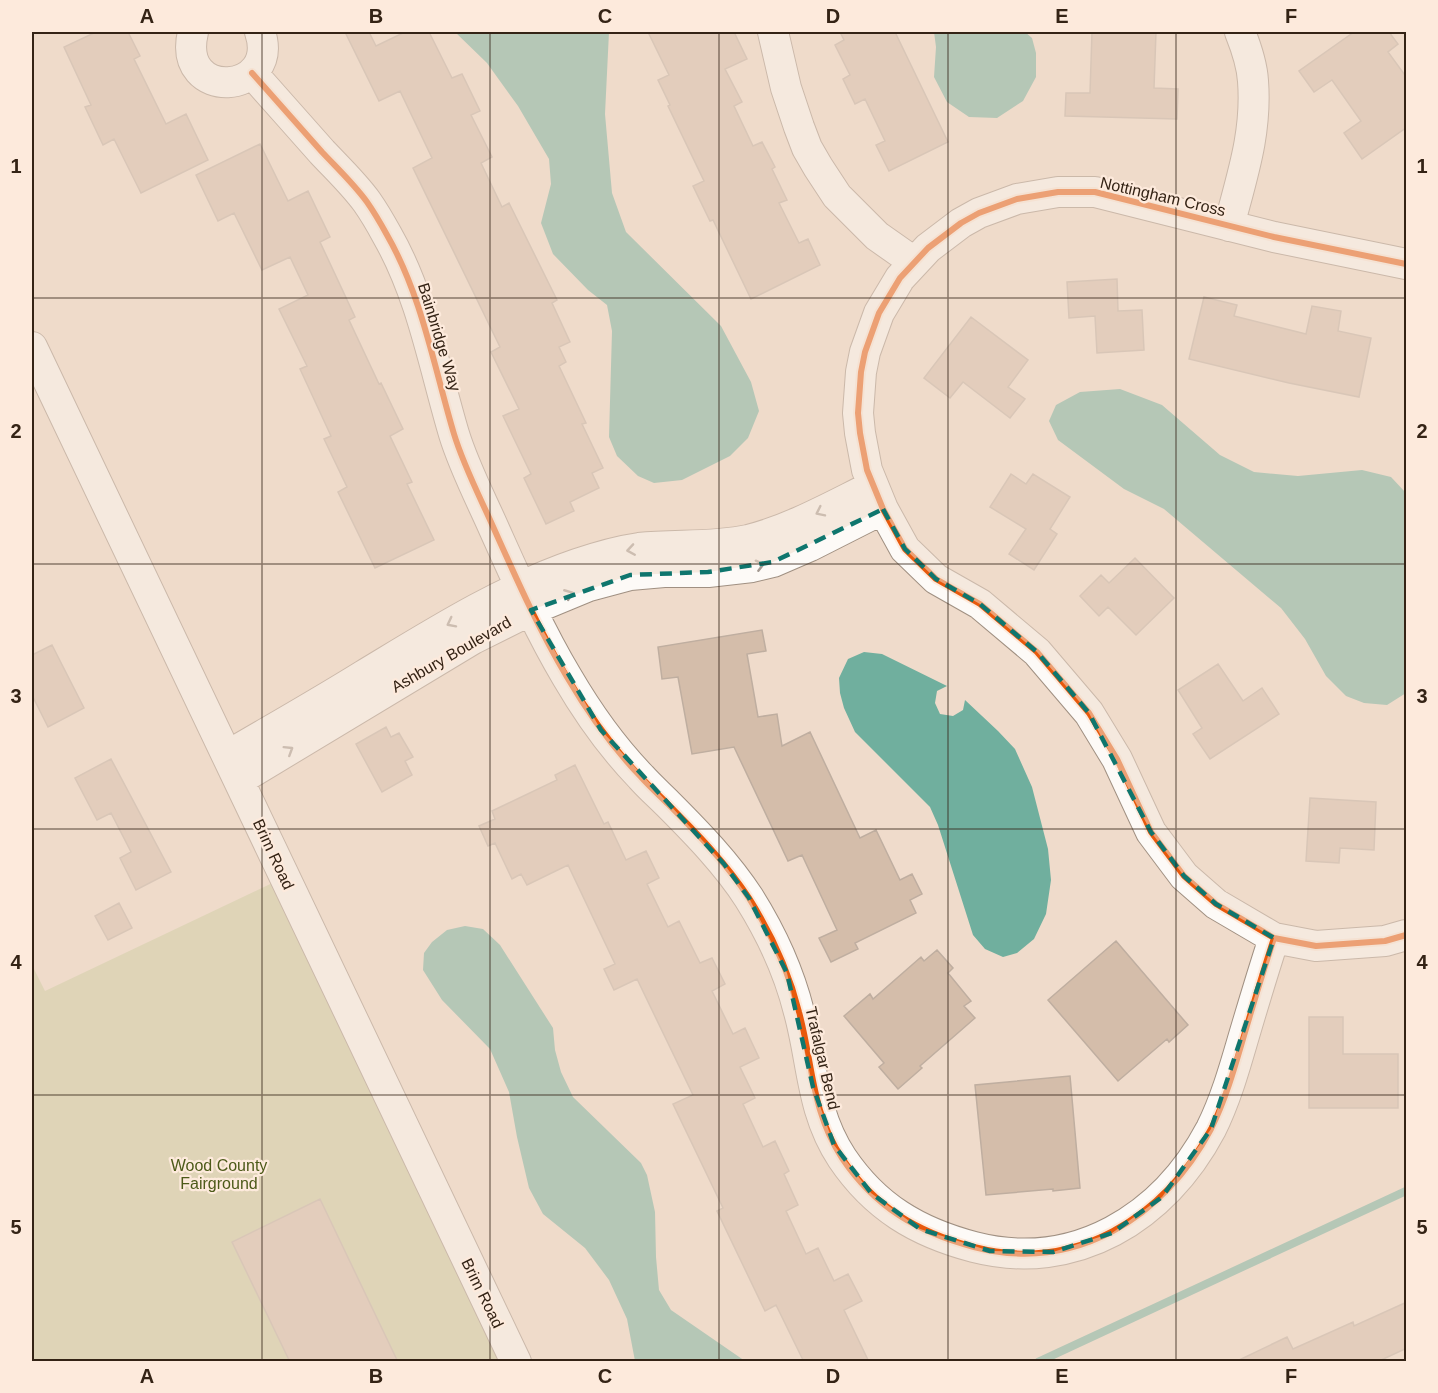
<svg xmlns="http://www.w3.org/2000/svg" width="1438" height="1393" font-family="Arial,sans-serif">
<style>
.green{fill:#cccda1}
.water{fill:#70af9e}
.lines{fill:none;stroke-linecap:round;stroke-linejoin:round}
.stream{stroke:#70af9e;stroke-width:8}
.building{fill:#d4bdaa;stroke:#bfaea0;stroke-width:1.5}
.minor-casing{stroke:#a09082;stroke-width:32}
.minor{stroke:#fdfaf7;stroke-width:30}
.cycleway-casing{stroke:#fdeadc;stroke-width:10}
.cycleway{stroke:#e8590c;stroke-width:6}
.oneway{stroke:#a39991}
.marked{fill:none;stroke:#0f766e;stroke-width:4.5;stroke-dasharray:12 8;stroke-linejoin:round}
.grid{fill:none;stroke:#342315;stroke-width:1.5;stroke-opacity:0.55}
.labels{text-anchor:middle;stroke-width:4.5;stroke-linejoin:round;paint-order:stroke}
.street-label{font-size:16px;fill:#342315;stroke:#fdeadc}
.park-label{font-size:16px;fill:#4d5a19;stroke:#fdeadc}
.neatline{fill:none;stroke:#342315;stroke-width:2}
.grid-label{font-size:20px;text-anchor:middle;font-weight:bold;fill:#342315}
</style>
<rect width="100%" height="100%" fill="#efdbcb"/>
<path class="green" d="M285,877L516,1361H32V965L45,991Z"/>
<path class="water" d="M455,32H609L605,114L612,193L626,232L721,326L751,382L759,411L748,438L730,456L682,480L654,483L638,476L617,456L609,437L612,331L607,305L588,290L553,254L541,223L551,184L549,159L518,106L487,63Z
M934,32H1025L1032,38L1036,53V77L1023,101L997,118L969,117L947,102L934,77L936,47Z
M1120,389L1162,405L1220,455L1254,472L1298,476L1362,470L1391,477L1406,493V693L1387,705L1364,703L1346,696L1326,676L1305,639L1281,608L1164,509L1124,489L1058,440L1049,421L1056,405L1080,392Z
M864,652L882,654L947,686L937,691L935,703L940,714L953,716L963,710L965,700L998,731L1015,749L1032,787L1048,849L1051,880L1046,914L1034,939L1017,953L1003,957L985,949L973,935L938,825L930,807L855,732L844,708L840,693L839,678L848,659Z
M465,926L483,929L500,945L553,1028L555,1050L561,1072L573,1097L641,1163L647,1175L655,1212L656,1257L659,1290L671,1310L745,1361H635L627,1319L609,1280L585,1248L543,1214L529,1188L517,1137L509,1092L490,1049L442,1000L423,970L424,953L432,942L447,930Z"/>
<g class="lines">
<path class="stream" d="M1038,1362L1406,1191"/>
</g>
<path class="building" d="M96,32H128L140,56L134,59L166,124L186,114L208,160L141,193L114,139L103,145L85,107L91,105L64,47Z
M345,32H369L376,46L405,32H429L452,78L462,74L480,111L471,115L492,157L481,163L502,207L509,203L557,300L552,303L570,342L559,347L566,362L559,366L586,423L582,424L603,468L592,473L599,488L570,502L574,511L546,524L524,478L531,474L503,416L519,409L491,352L500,347L413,168L432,158L400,91L379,101Z
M648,32H734L747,59L725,69L742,102L734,106L753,146L762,142L775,167L772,169L787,200L779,203L799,243L808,239L820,265L751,299L713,220L710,221L693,186L704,181L668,106L670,105L658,80L669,75Z
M840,32H895L948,142L889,171L876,145L885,141L865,99L855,104L843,79L850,75L835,45L844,40Z
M1092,32H1156L1154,88L1178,89L1177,119L1065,116L1066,93H1090Z
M1354,32H1389L1398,44L1388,52L1407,78V127L1362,159L1344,133L1361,121L1332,80L1314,92L1299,71Z
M260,144L288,201L308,191L330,237L320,242L355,317L349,320L379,384L381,383L403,429L390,436L412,482L407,484L434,540L375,568L338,492L347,487L324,439L331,436L300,369L307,366L279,309L308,295L290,257L262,270L234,213L218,221L196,175Z
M1117,279L1118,311L1142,310L1144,350L1097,353L1095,316L1069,318L1067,282Z
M1204,297L1237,305L1234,316L1306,334L1312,306L1341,311L1338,331L1371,338L1359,397L1289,383L1189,359Z
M971,317L1028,360L1008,387L1025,399L1010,418L963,382L950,398L924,378Z
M1011,474L1026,484L1033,474L1070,497L1050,529L1057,534L1034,570L1009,554L1026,529L990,507Z
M1135,558L1174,598L1136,635L1108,607L1099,616L1080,596L1101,575L1109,583Z
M762,630L766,651L747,654L758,717L777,714L782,746L810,732L860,838L876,830L900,880L912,874L922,894L910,900L916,913L855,943L858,949L831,962L819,938L837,930L802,855L788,861L734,747L692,754L678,677L662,679L658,647Z
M52,645L84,708L48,727L32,695V655Z
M1218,664L1243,701L1262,688L1279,714L1210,759L1193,734L1202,728L1178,690Z
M386,727L391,737L399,733L413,757L405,761L412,775L382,792L356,744Z
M111,759L171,872L136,890L120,858L131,852L111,813L97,820L75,778Z
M575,765L604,824L608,822L626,860L646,851L659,878L647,884L668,927L679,921L700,963L712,958L725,984L712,991L733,1034L745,1028L759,1058L740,1067L755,1098L743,1104L763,1147L775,1141L789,1171L784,1174L798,1205L786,1211L806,1254L818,1248L834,1281L848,1274L862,1301L844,1310L869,1362H804L776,1305L765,1311L717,1211L723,1208L673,1104L693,1095L637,979L614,990L604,969L615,964L568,865L527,885L521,874L512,879L495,843L488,846L479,826L495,819L492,811L557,780L555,775Z
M1310,798L1376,802L1374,850L1340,848L1339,863L1306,861Z
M119,903L132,928L108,940L95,916Z
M1116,941L1188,1025L1169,1042L1167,1039L1118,1081L1048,1000Z
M937,950L953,968L948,973L971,1001L964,1006L975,1018L920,1066L922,1068L898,1089L879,1067L884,1063L844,1016L870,994L873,999L921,957L924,961Z
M1309,1017H1343V1054H1398V1108H1309Z
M1070,1076L1080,1188L1053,1191V1189L986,1195L975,1085Z
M320,1199L398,1362H290L232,1242Z
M1407,1302V1348L1377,1362H1235L1287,1337L1293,1349L1353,1322L1354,1326Z"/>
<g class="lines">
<defs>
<path id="minor" d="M193,32C176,103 281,95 260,32
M773,32L786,88L799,127L807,148L818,167L837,196L877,236L914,262
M252,73C275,99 299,126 322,152C337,168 354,184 367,202C374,212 381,224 387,235C422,296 434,367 454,434C464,467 481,499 495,531C517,580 539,630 567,677C588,713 612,747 641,777C649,786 659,795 668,804C697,833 727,864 749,898C771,933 789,972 799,1012C813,1063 811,1111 842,1158C875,1207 917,1232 974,1247C1075,1273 1164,1218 1211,1129C1225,1101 1234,1070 1243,1039C1253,1005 1263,972 1274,938
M1229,226C1242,176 1257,133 1253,81C1252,64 1246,47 1240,32
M1406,264L1274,237L1095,192H1058L1017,199L979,213L961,223L928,248L900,278L879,313L865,352L861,372L858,413L860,433L867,470L883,509L905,549L936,579L980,604L1037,652L1089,713L1117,759L1151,832L1184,876L1216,904L1274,938L1316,946L1385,941L1406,935
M32,347L516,1362
M227,756C273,729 319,703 364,675C432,634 501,590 577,564C597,557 618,551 639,548C675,544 712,548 748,540C792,529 832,506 873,486
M239,780L473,639L531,610L589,586L630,575L664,572H708L752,567L773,562L810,546L883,509"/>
</defs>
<use href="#minor" class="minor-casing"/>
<use href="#minor" class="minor"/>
<defs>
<path id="cycleway" d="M252,73C275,99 299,126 322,152C337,168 354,184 367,202C374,212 381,224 387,235C422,296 434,367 454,434C464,467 481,499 495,531C517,580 539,630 567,677C588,713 612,747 641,777C649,786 659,795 668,804C697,833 727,864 749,898C771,933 789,972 799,1012C813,1063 811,1111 842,1158C875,1207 917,1232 974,1247C1075,1273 1164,1218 1211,1129C1225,1101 1234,1070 1243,1039C1253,1005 1263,972 1274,938
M1406,264L1274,237L1095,192H1058L1017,199L979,213L961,223L928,248L900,278L879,313L865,352L861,372L858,413L860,433L867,470L883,509L905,549L936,579L980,604L1037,652L1089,713L1117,759L1151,832L1184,876L1216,904L1274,938L1316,946L1385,941L1406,935"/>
</defs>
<use href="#cycleway" class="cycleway-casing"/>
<use href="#cycleway" class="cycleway"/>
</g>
<defs><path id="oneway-chevron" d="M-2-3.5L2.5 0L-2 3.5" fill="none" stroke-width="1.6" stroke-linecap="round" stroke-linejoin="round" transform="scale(1.5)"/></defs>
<g class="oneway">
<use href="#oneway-chevron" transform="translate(820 512) rotate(154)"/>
<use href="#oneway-chevron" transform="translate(631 550) rotate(171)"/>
<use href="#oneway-chevron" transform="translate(760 565) rotate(-14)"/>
<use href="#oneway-chevron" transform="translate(569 594) rotate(-22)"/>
<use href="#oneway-chevron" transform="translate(451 623) rotate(153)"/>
<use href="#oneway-chevron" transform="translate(289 750) rotate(-32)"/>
</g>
<path d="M0 0H1438V1393H0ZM883,509L905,549L936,579L980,604L1037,652L1089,713L1151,832L1184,876L1216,904L1274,938L1211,1129L1162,1197L1112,1233L1053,1252L990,1251L920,1229L871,1193L834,1145L813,1087L787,973L749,898L724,864L601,730L531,610L630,575L708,572L773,562Z" fill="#efdbcb" fill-opacity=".55" fill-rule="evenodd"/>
<path class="marked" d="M883,509L905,549L936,579L980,604L1037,652L1089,713L1151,832L1184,876L1216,904L1274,938L1211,1129L1162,1197L1112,1233L1053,1252L990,1251L920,1229L871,1193L834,1145L813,1087L787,973L749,898L724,864L601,730L531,610L630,575L708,572L773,562Z"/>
<path class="grid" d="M262,32V1362M490,32V1362M719,32V1362M948,32V1362M1176,32V1362M32,298H1406M32,564H1406M32,829H1406M32,1095H1406"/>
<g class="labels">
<g class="street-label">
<text transform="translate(1163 196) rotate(13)" y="6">Nottingham Cross</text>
<text transform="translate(440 337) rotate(73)" y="6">Bainbridge Way</text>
<text transform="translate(451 654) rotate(-30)" y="6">Ashbury Boulevard</text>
<text transform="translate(274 854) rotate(65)" y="6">Brim Road</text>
<text transform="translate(823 1058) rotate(77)" y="6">Trafalgar Bend</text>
<text transform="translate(483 1293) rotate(64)" y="6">Brim Road</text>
</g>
<g class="park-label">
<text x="219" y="1171">Wood County<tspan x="219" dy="18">Fairground</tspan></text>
</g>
</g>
<rect width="1438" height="1393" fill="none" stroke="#fdeadc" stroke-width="66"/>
<rect x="33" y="33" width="1372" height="1327" class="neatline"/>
<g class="grid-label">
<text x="147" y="23">A</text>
<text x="376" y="23">B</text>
<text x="605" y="23">C</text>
<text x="833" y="23">D</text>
<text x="1062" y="23">E</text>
<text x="1291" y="23">F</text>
<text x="16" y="173">1</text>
<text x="1422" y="173">1</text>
<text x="16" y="438">2</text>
<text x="1422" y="438">2</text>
<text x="16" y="703">3</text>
<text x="1422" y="703">3</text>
<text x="16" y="969">4</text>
<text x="1422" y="969">4</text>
<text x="16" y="1234">5</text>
<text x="1422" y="1234">5</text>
<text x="147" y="1383">A</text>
<text x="376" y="1383">B</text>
<text x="605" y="1383">C</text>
<text x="833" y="1383">D</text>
<text x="1062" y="1383">E</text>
<text x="1291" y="1383">F</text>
</g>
</svg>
